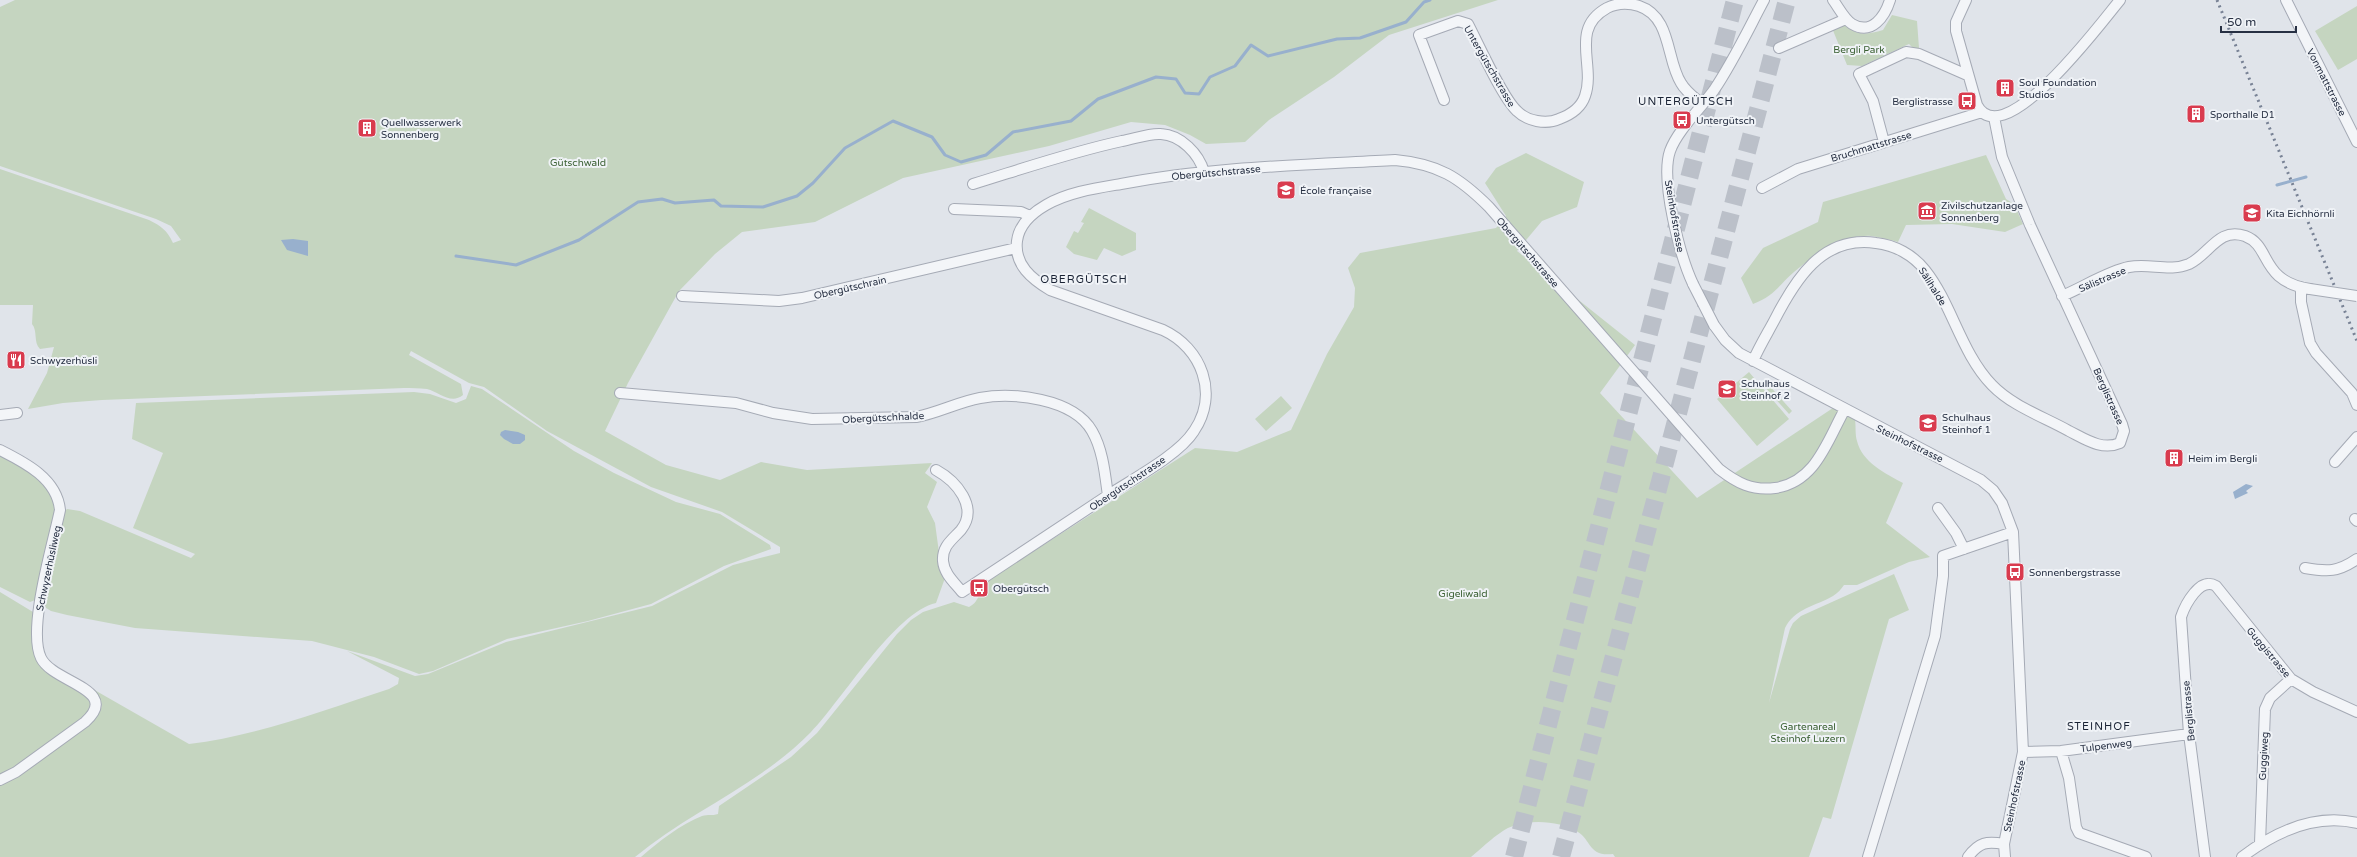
<svg xmlns="http://www.w3.org/2000/svg" width="2357" height="857" font-family="'Varela Round',sans-serif">
<style>
.green{fill:#c5d5c0}
.water{fill:#98b0cd}
.lines{fill:none;stroke-linecap:round;stroke-linejoin:round}
.stream{stroke:#98b0cd;stroke-width:3}
.highway-tunnel{stroke:#bbc0c9;stroke-width:18;stroke-dasharray:18 9;stroke-linecap:butt}
.street-casing{stroke:#a5aab5;stroke-width:12}
.street{stroke:#f3f5f8;stroke-width:10}
.rail{stroke:#788295;stroke-width:3;stroke-dasharray:2 4;stroke-linecap:butt}
.street-bridge-casing{stroke:#a5aab5;stroke-width:12;stroke-linecap:butt}
.street-bridge{stroke:#f3f5f8;stroke-width:10}
.labels{text-anchor:middle;stroke-width:4;stroke-linejoin:round;paint-order:stroke}
.park-label{font-size:10px;fill:#3a6033;stroke:#f0f3f7}
.street-label{font-size:10px;fill:#273043;stroke:#f0f3f7}
.poi-label{font-size:10px;fill:#273043;stroke:#f0f3f7;text-anchor:start}
.neighbourhood-label{font-size:11px;letter-spacing:1px;fill:#192234;stroke:#f0f3f7}
</style>
<rect width="100%" height="100%" fill="#e0e4ea"/>
<path class="green" d="M15,0H1498L1389,35L1334,77L1269,120L1245,142L1206,144L1190,135L1165,125L1131,122L1049,146L903,178L815,222L742,232L715,254L679,291L628,383L605,431L666,465L720,480L761,462L807,470L932,463L925,473L937,482L927,507L935,523L940,560L945,578L936,603C895,612 842,700 811,732C761,784 690,811 635,857H0V782L98,715C108,700 95,692 84,684L189,744C257,736 324,710 389,689L398,684L399,678L347,651L415,676L428,674L506,642L652,606L733,565L780,553V547L722,512L651,487L547,431L484,387L469,383L411,351L409,355L461,384L463,395C451,405 439,392 427,389C419,388 411,388 404,388L102,400L63,403L28,409L47,373L54,347L40,349C33,342 38,331 32,324L33,305H0V169L149,220C161,226 167,230 173,243L181,240L171,226L156,219L0,166V7Z
M2357,6V59L2338,70L2315,31Z
M1892,15L1917,21L1919,48L1914,49L1909,44L1862,66L1847,65L1832,28L1843,24C1857,36 1866,35 1883,30Z
M1526,153L1584,182L1577,207L1542,221L1517,251L1635,345L1600,393L1697,498L1836,406L1855,419C1856,426 1855,435 1857,441C1862,462 1886,474 1903,483L1886,523L1930,557L1909,562L1857,585H1844C1841,589 1838,593 1833,596C1816,606 1795,608 1785,628L1769,703L1790,629L1793,623L1801,616L1894,574L1909,610L1889,619L1831,819L1823,817L1809,857H1615L1613,854C1589,857 1591,840 1578,832C1561,821 1532,819 1513,826C1500,830 1482,848 1471,857H641C658,842 681,824 702,816C708,814 712,816 718,814L719,806L791,757L817,733L897,634L911,620L923,612L954,602L969,607C981,601 978,590 987,581L1195,448L1237,452L1291,430L1327,354L1354,307L1355,288L1348,268L1360,253L1496,228L1506,216L1485,183L1496,168Z
M1986,155L2006,199L2014,204L2023,224L2005,232L1952,224L1906,225L1898,242C1890,240 1880,237 1871,236C1844,234 1814,255 1794,272C1778,286 1774,296 1753,304L1741,278L1763,248L1818,222L1823,202Z
M1089,208L1136,233V250L1122,256L1104,248L1097,260L1074,254L1066,247L1074,231L1078,233L1084,223L1081,222Z
M1749,372L1789,419L1757,446L1717,399Z
M1767,383L1792,411L1789,414L1764,386Z
M471,386L482,389L574,451L614,473L676,502L720,514L770,545L771,549L724,566L651,604L588,621L507,639L433,671L419,674L374,657L312,641L135,628L67,615L51,611L43,606L64,512L67,509L80,511L191,558L195,554L133,528L163,453L132,439L136,403L414,392L430,394L456,403L466,399Z
M1281,396L1292,408L1266,431L1255,419Z
M0,453L43,480L58,506L38,599L30,602L0,587Z
M0,592L33,612L39,654L94,700L92,713L0,777Z"/>
<path class="water" d="M293,239L308,241V256L287,250L281,240Z
M505,430L518,432L525,435V440L520,444H513L504,439L500,435L501,432Z
M2246,484L2253,486L2246,491L2248,493L2235,499L2233,492Z"/>
<g class="lines">
<path class="stream" d="M2277,185L2306,177
M456,256L516,265L579,240L638,202L662,199L675,203L714,200L721,206L763,207L797,196L813,183L845,148L893,121L932,137L945,155L961,162L986,155L1013,132L1071,121L1098,99L1156,77L1176,79L1185,93L1199,94L1210,77L1235,66L1251,45L1268,56L1337,39L1360,38L1406,22L1424,2L1430,0"/>
<path class="highway-tunnel" d="M1514,857L1735,0
M1561,857L1787,0"/>
<defs>
<path id="street" d="M1833,0C1839,8 1844,19 1852,24C1872,36 1885,16 1890,0
M1966,0L1956,22V31L1977,105C2003,156 2103,20 2120,0
M2286,0L2357,142
M1779,48L1846,19
M1444,100L1419,35L1458,21L1468,24C1479,45 1502,97 1517,111C1527,121 1546,125 1559,119C1570,115 1581,108 1585,96C1596,65 1569,29 1607,8C1617,3 1629,3 1639,6C1672,17 1666,60 1681,83C1686,92 1695,98 1702,104
M1884,142L1873,101L1859,74L1906,52L1919,54L1967,75
M973,184C1022,169 1071,152 1122,141C1134,139 1149,133 1161,134C1181,135 1199,154 1204,172
M1762,188L1798,169L1982,112
M954,209L1021,212L1030,216
M1693,284C1680,256 1660,180 1670,151C1677,131 1701,108 1714,90C1733,62 1748,30 1764,0
M2301,287V302L2310,343L2316,353L2352,393L2357,405
M682,296L779,301L802,298L1016,248
M2062,296C2082,288 2108,271 2129,267C2149,263 2170,272 2189,264C2210,254 2218,227 2245,236C2272,246 2259,281 2310,289
M1714,325L1725,340L1739,353L1981,480L1993,490L2002,503L2013,532L2023,752L2004,844L2005,857
M1753,361C1759,347 1767,334 1774,321C1795,280 1822,235 1876,243C1895,245 1913,255 1925,270C1952,304 1961,353 1992,385C2012,406 2044,417 2069,431C2085,439 2102,451 2120,443L2124,431L2122,424L2030,225L2002,157L1994,117
M620,393L736,403L773,413L812,419L916,417C938,413 958,402 980,398C1012,392 1073,398 1092,431C1103,450 1105,474 1108,496
M0,415L17,413
M0,450C26,463 57,479 60,510C53,544 27,629 41,658C53,683 122,689 85,722L16,772L0,780
M2335,462L2357,437
M936,470C956,481 979,507 961,530C952,540 942,546 943,561C944,574 955,583 962,592C1010,560 1058,528 1107,496C1131,480 1179,455 1194,431C1219,394 1202,348 1163,330L1050,290C1032,279 1014,265 1017,241C1019,225 1032,213 1046,205C1068,192 1097,188 1121,184C1211,167 1304,165 1395,160C1438,164 1459,177 1489,207L1719,469C1737,483 1752,491 1775,488C1816,482 1827,441 1845,409
M1938,508L1956,533L1964,549
M2355,519L2357,521
M2305,568C2328,572 2338,572 2357,559
M2061,751L2069,778L2076,827L2079,833L2146,857
M2023,752L2061,751L2189,734
M2260,843L2265,709L2270,698L2291,679
M1868,857L1935,636L1943,576V556L2013,532
M1968,857C1979,842 1987,841 2004,844
M2205,857L2189,734L2181,617C2185,605 2200,576 2216,586L2291,679L2313,692L2357,712
M2242,857C2275,832 2314,813 2357,823"/>
</defs>
<use href="#street" class="street-casing"/>
<use href="#street" class="street"/>
<path class="rail" d="M2217,0L2357,341"/>
<defs>
<path id="street-bridge" d="M1693,284L1714,325
M2310,289L2357,296"/>
</defs>
<use href="#street-bridge" class="street-bridge-casing"/>
<use href="#street-bridge" class="street-bridge"/>
</g>
<defs>
<symbol id="building-square" viewBox="-11 -11 22 22"><rect x="-9" y="-9" width="18" height="18" rx="4" fill="#d93b4e" stroke="#f0f3f7"/><path d="M-4-6H4V6H1V3H-1V6H-4ZM-2.5-4.3h1.7v1.8h-1.7ZM.8-4.3h1.7v1.8H.8ZM-2.5-1h1.7V.8h-1.7ZM.8-1h1.7V.8H.8Z" fill="#fff"/></symbol>
<symbol id="bus-square" viewBox="-11 -11 22 22"><rect x="-9" y="-9" width="18" height="18" rx="4" fill="#d93b4e" stroke="#f0f3f7"/><path d="M-5-6H5V4H4V6H2V4H-2V6H-4V4H-5ZM-3.5-4V0h7V-4ZM-3.5 1.2v1.5H-2V1.2ZM2 1.2v1.5H3.5V1.2Z" fill="#fff"/></symbol>
<symbol id="school-square" viewBox="-11 -11 22 22"><rect x="-9" y="-9" width="18" height="18" rx="4" fill="#d93b4e" stroke="#f0f3f7"/><path d="M0-5L7-2L0 1L-7-2ZM-4 1L0 2.5L4 1V4Q0 6-4 4Z" fill="#fff"/></symbol>
<symbol id="museum-square" viewBox="-11 -11 22 22"><rect x="-9" y="-9" width="18" height="18" rx="4" fill="#d93b4e" stroke="#f0f3f7"/><path d="M0-6L6-3V-2H-6V-3ZM-5-1h2V3h-2ZM-1-1h2V3h-2ZM3-1h2V3H3ZM-6 4H6V6H-6Z" fill="#fff"/></symbol>
<symbol id="restaurant-square" viewBox="-11 -11 22 22"><rect x="-9" y="-9" width="18" height="18" rx="4" fill="#d93b4e" stroke="#f0f3f7"/><path d="M-5-6h1v4h1v-4h1v4h1v-4h1v5L-1.5 .5V6h-2V.5L-5-1ZM5-6V6H3V1.5H1.5Q1.5-4 5-6Z" fill="#fff"/></symbol>
</defs>
<g fill-rule="evenodd">
<use href="#building-square" x="1994" y="77" width="22" height="22"/>
<use href="#bus-square" x="1956" y="90" width="22" height="22"/>
<use href="#building-square" x="2185" y="103" width="22" height="22"/>
<use href="#bus-square" x="1671" y="109" width="22" height="22"/>
<use href="#building-square" x="356" y="117" width="22" height="22"/>
<use href="#school-square" x="1275" y="179" width="22" height="22"/>
<use href="#museum-square" x="1916" y="200" width="22" height="22"/>
<use href="#school-square" x="2241" y="202" width="22" height="22"/>
<use href="#restaurant-square" x="5" y="349" width="22" height="22"/>
<use href="#school-square" x="1716" y="378" width="22" height="22"/>
<use href="#school-square" x="1917" y="412" width="22" height="22"/>
<use href="#building-square" x="2163" y="447" width="22" height="22"/>
<use href="#bus-square" x="2004" y="561" width="22" height="22"/>
<use href="#bus-square" x="968" y="577" width="22" height="22"/>
</g>
<g class="labels">
<g class="park-label">
<text x="1859" y="53">Bergli Park</text>
<text x="578" y="166">Gütschwald</text>
<text x="1463" y="597">Gigeliwald</text>
<text x="1808" y="730">Gartenareal<tspan x="1808" dy="12">Steinhof Luzern</tspan></text>
</g>
<g class="street-label">
<text transform="translate(1490 66) rotate(60)" y="4">Untergütschstrasse</text>
<text transform="translate(2327 82) rotate(63)" y="4">Vonmattstrasse</text>
<text transform="translate(1871 146) rotate(-17)" y="4">Bruchmattstrasse</text>
<text transform="translate(1216 172) rotate(-5)" y="4">Obergütschstrasse</text>
<text transform="translate(1675 216) rotate(80)" y="4">Steinhofstrasse</text>
<text transform="translate(1528 252) rotate(49)" y="4">Obergütschstrasse</text>
<text transform="translate(2102 279) rotate(-23)" y="4">Sälistrasse</text>
<text transform="translate(1933 286) rotate(58)" y="4">Sälihalde</text>
<text transform="translate(850 287) rotate(-13)" y="4">Obergütschrain</text>
<text transform="translate(2109 396) rotate(66)" y="4">Berglistrasse</text>
<text transform="translate(883 417) rotate(-3)" y="4">Obergütschhalde</text>
<text transform="translate(1910 443) rotate(26)" y="4">Steinhofstrasse</text>
<text transform="translate(1127 483) rotate(-34)" y="4">Obergütschstrasse</text>
<text transform="translate(48 568) rotate(-78)" y="4">Schwyzerhüsliweg</text>
<text transform="translate(2269 652) rotate(50)" y="4">Guggistrasse</text>
<text transform="translate(2188 711) rotate(-95)" y="4">Berglistrasse</text>
<text transform="translate(2106 745) rotate(-7)" y="4">Tulpenweg</text>
<text transform="translate(2263 756) rotate(-87)" y="4">Guggiweg</text>
<text transform="translate(2014 796) rotate(-78)" y="4">Steinhofstrasse</text>
</g>
<g class="poi-label">
<text x="2019" y="86">Soul Foundation<tspan x="2019" dy="12">Studios</tspan></text>
<text x="1953" y="105" text-anchor="end">Berglistrasse</text>
<text x="2210" y="118">Sporthalle D1</text>
<text x="1696" y="124">Untergütsch</text>
<text x="381" y="126">Quellwasserwerk<tspan x="381" dy="12">Sonnenberg</tspan></text>
<text x="1300" y="194">École française</text>
<text x="1941" y="209">Zivilschutzanlage<tspan x="1941" dy="12">Sonnenberg</tspan></text>
<text x="2266" y="217">Kita Eichhörnli</text>
<text x="30" y="364">Schwyzerhüsli</text>
<text x="1741" y="387">Schulhaus<tspan x="1741" dy="12">Steinhof 2</tspan></text>
<text x="1942" y="421">Schulhaus<tspan x="1942" dy="12">Steinhof 1</tspan></text>
<text x="2188" y="462">Heim im Bergli</text>
<text x="2029" y="576">Sonnenbergstrasse</text>
<text x="993" y="592">Obergütsch</text>
</g>
<g class="neighbourhood-label">
<text x="1686" y="105">UNTERGÜTSCH</text>
<text x="1084" y="283">OBERGÜTSCH</text>
<text x="2099" y="730">STEINHOF</text>
</g>
</g>
<path d="M2221 26v6h75v-6" fill="none" stroke="#273043" stroke-width="2"/>
<text x="2227" y="26" font-size="12" fill="#273043" stroke="#f0f3f7" stroke-width="3" paint-order="stroke">50 m</text>
</svg>
